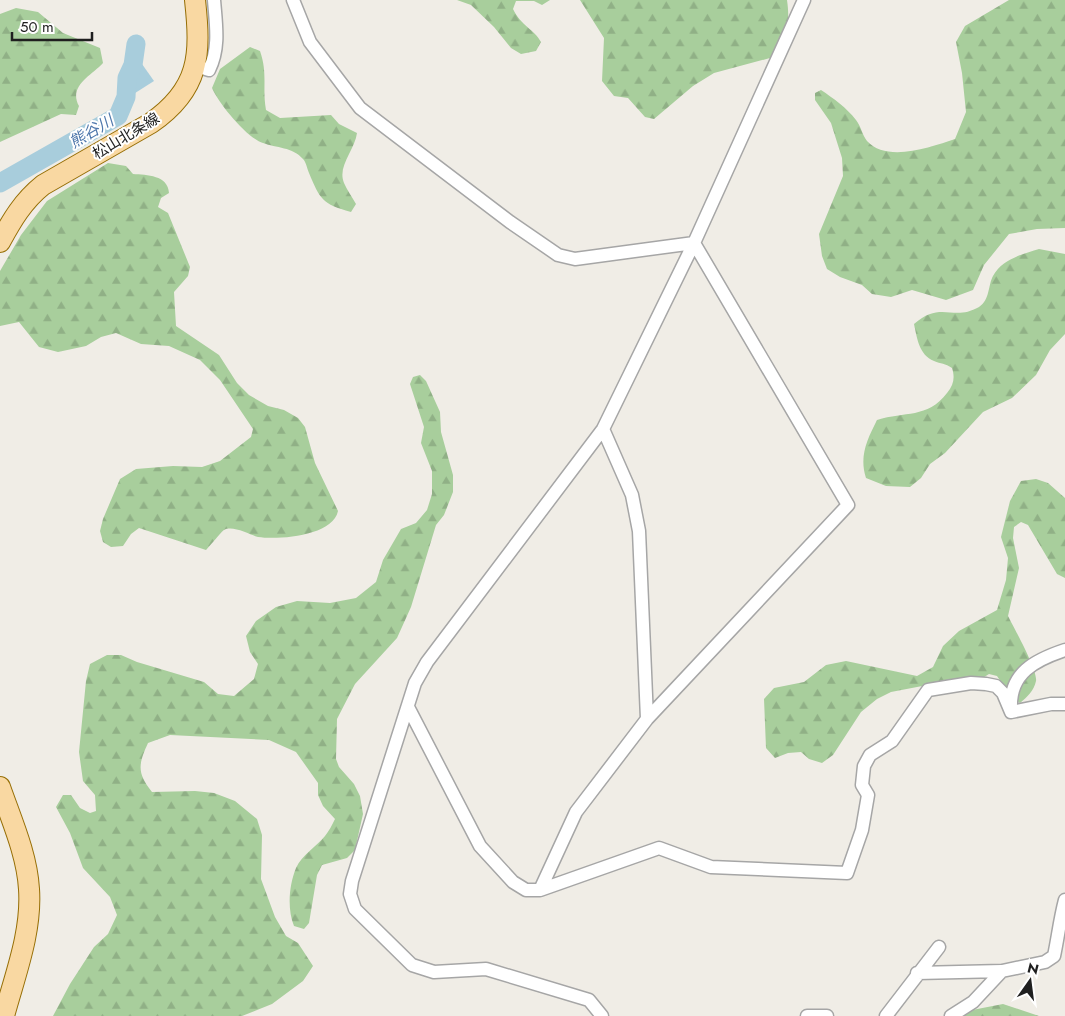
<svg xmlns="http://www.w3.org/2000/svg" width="1065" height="1016" font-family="Jost,'Noto Sans JP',sans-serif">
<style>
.forest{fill:url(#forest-firs)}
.water{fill:#a8cddc}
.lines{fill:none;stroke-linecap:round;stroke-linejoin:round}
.river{stroke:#a8cddc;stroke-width:19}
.street-casing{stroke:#a6a6a6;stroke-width:15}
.primary-casing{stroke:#966e05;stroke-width:22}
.street{stroke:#fff;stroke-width:12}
.primary{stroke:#f9d8a2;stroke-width:20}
.labels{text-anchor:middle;stroke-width:4;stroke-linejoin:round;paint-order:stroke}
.street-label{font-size:15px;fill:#1f1f1f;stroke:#fff}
.water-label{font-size:16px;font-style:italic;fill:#4f78ac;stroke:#fff}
</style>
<defs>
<pattern id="forest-firs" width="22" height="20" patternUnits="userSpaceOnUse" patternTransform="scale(1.25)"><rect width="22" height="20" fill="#a8ce9c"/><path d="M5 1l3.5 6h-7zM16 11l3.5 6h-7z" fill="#90b086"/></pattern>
</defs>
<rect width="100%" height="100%" fill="#f0ede6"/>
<path class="forest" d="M457,0H550L542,5L534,1H516L513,9C521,26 534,29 541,42L536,51L521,54L511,48L494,27L471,5Z
M580,0H787C791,27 785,36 770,58L714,73L693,86L654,119L645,117L628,98L614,96L602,81L604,38Z
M1009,0H1065V228L1037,229L1009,234L984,265L973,290L946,300L912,290L891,297L872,294L862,285L840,277L827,269L822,256L819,234L843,176L842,158L831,123L815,100V93L821,90C833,98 847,108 856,120C861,126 862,135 867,141C887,163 931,147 955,139L966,112L962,73L956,42L965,26Z
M16,8L38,12L63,33L100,48L103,63C91,76 68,86 79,106L76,115L61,114L0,142V14Z
M250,47L260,51C268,74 262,88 266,110L280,118L331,115L339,124L357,133C355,150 337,166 344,183C347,190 352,197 356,204L351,212C322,204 320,199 309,173C307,168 306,162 303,159C293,147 276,148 263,143C247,138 219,104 212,88L220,69Z
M108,163L126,166L133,174C147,175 168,175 169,193L161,198L158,207L168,213L190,267L188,276L174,292L176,326L219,355L237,383L249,395L268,406L284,410L298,418L305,427L315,463L338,511C333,536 279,540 258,537C250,535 233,525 224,530C222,531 210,546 206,550L139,528L131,534L123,546L111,547L103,542L100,531L103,519L120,479L136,469L173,466L202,467L220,461L251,437L253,429L220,380L200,360L169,346L141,344L116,333L101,337L86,346L58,352L39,347L19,322L0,326V271L21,235L47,201Z
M1039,249L1065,254V334L1050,350L1036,375L1012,398L983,412L945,453L930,464L921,478L910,487L886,486L866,478C859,456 867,440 877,420C905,411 927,419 947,393C954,385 955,377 952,368C945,363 941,364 934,361C919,355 917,338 914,324C941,300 953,322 979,307C990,300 988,285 993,276C1002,259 1023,254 1039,249Z
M420,375L426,381L440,412L441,432L453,475V492L444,515L436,525L411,607L397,638L355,684L337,719L336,759L339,767L354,784L360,796L363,814L355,850L347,858L322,865L317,875L309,923L304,929L294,926C287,909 289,885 296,868C302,855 316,847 325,836C329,831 332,825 335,819L323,806L318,795V783L296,752L269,740L170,735L148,743C138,765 137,773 152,792L195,791L214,793L235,801L257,819L262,835L261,879L275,917L286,936L298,943L313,966L303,981L272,1004L242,1016H53L70,984L94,947L108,934L117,915L110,897L83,868L70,833L56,807L63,795H71L80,808L90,813L96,811L95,795L83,781L79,752L86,681L90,664L107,655H121L137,662L204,682L218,694L234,696L254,679L258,664L250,652L246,636L256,621L276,607L297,601L330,603L356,598L376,582L383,560L401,529L416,523L427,510L432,494V471L421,443L424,427L410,384L413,377Z
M1036,479L1048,483L1065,498V578L1057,574L1028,525L1021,522L1014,527L1013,538L1019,568L1008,616C1014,628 1038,671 1036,681C1034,691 1027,697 1020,703L1011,697L997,676L989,674L981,679L964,678L891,692L877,699L861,712L833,755L822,763L809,759L801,752L788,753L775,758L766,748L764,699L774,688L804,682L826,665L846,661L917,676L933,667L943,646L959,631L997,610L1006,580L1008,558L1001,537L1010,501L1021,481Z
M1003,1004L1039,1016H963L967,1011Z"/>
<path class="water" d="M142,64L154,81L132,95L131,84L134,70Z"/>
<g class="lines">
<path class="river" d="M0,183L118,116L126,97L127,78L133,65L136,44"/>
<defs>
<path id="street" d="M293,0L310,42L360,108L510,222L558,255L575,259L694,243
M196,66L209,70C220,48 216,25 214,0
M603,429L632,495L639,531L647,719
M408,707L480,846L513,882L526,890H540L659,848L711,867L847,873L862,830L868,795L862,785L864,766L870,755L892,741L928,690L971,683L986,684L996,686L1003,693L1011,712L1051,704H1065
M1011,709C1009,673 1035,660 1065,650
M540,890L576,812L647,719L848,505L694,243
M917,973L1002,971
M602,1016L589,1000L486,969L434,972L412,965L355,909L350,894L352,881L415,683L427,662L603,429L694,243L804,0
M807,1016H827
M886,1016L939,947
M951,1016L973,1002L1002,971L1045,962L1054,956C1058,937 1060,919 1065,900"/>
<path id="primary" d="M0,242C12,220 23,201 43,185L151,123C200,89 201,55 195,0
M0,787C11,819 27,854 29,889C32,932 15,975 4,1016"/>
</defs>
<use href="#street" class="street-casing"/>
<use href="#primary" class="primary-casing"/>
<use href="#street" class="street"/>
<use href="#primary" class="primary"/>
</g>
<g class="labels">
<g class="street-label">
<text transform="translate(126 136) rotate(-31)" y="5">松山北条線</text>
</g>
<g class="water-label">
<text transform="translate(91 131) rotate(-31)" y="6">熊谷川</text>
</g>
</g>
<g transform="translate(1030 981) rotate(14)" stroke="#ffffff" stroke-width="4" paint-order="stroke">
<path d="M0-4L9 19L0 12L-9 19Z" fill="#1f1f1f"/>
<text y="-8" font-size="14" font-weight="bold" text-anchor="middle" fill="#1f1f1f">N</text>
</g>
<path d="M12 32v8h80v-8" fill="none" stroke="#1f1f1f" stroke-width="2.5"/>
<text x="20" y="32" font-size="15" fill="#1f1f1f" stroke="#ffffff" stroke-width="4" paint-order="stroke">50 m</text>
</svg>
